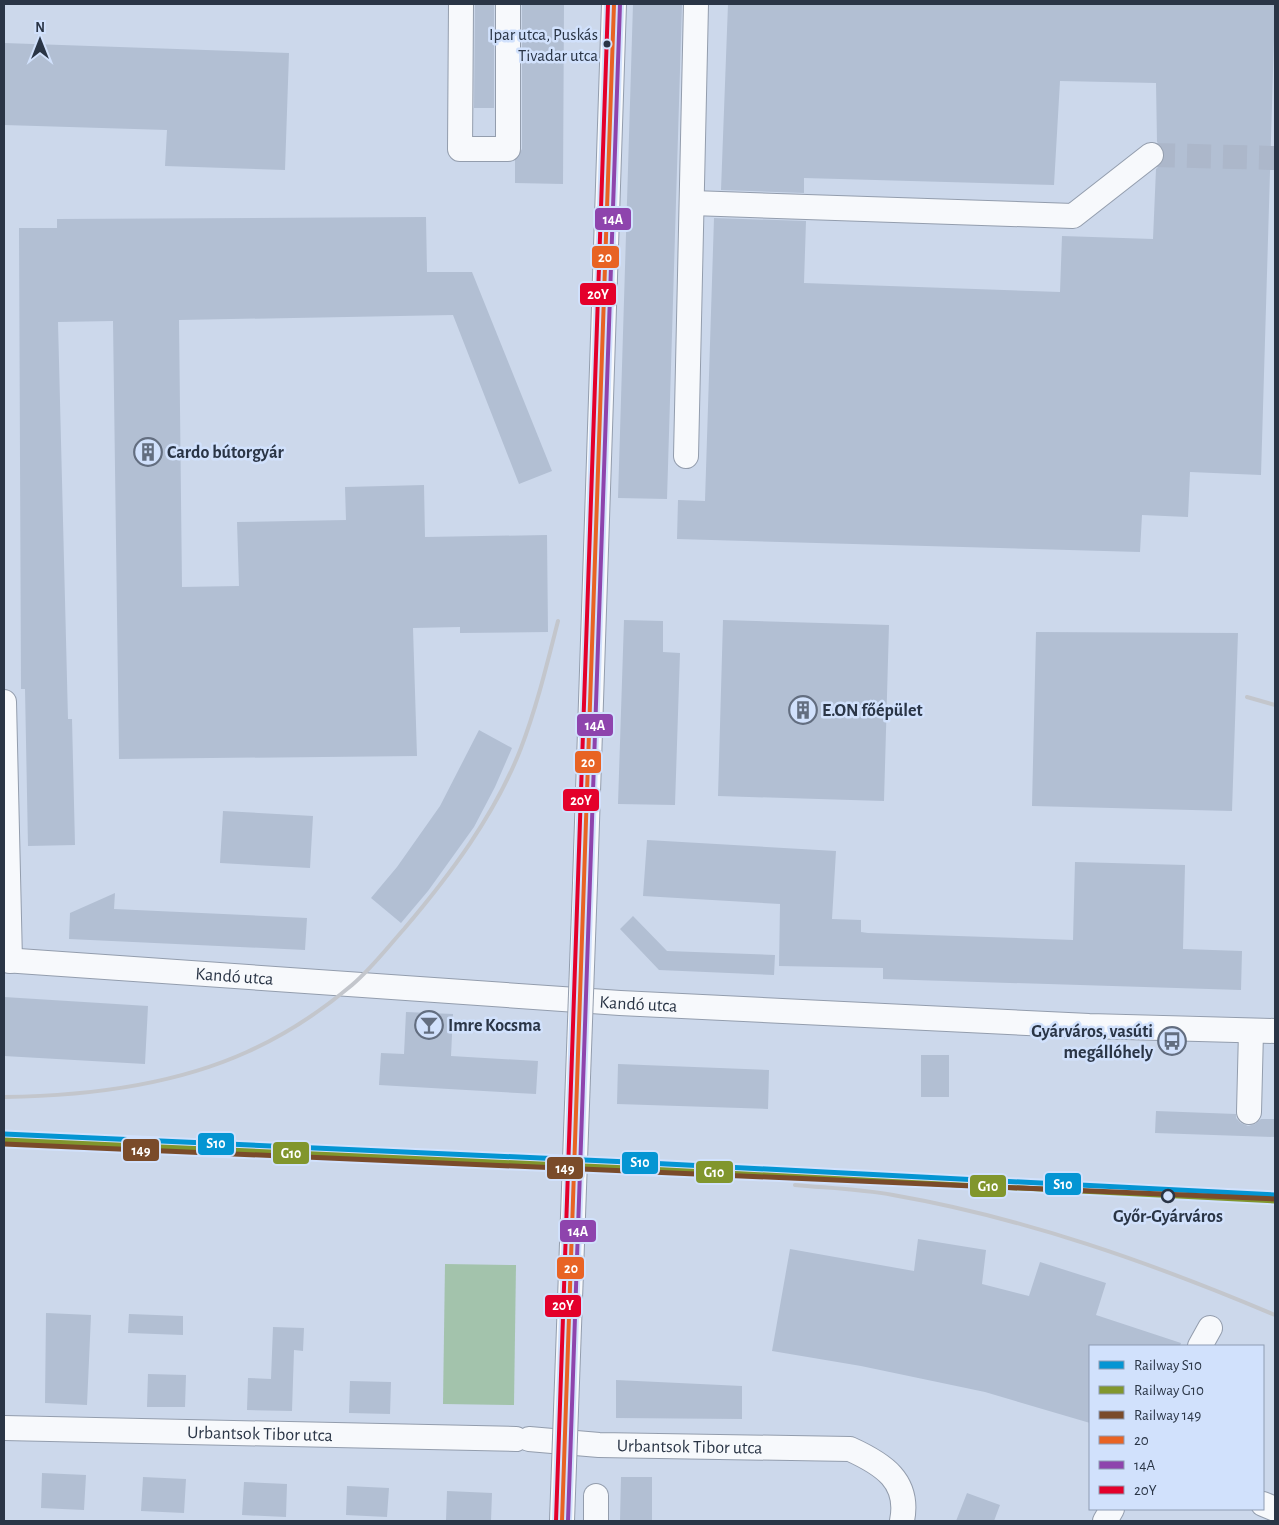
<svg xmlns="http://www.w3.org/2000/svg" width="1279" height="1525" font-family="'Alegreya Sans',sans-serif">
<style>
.green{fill:#a3c3ac}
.building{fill:#b2bfd3}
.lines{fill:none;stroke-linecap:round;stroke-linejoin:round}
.minor-tunnel{stroke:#acb7ca;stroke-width:24;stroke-dasharray:24 12;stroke-linecap:butt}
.minor-casing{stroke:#939dad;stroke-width:26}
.minor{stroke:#f7f9fc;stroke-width:24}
.rail{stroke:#c3c6cc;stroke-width:4}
.minor-bridge-casing{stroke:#939dad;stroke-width:26;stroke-linecap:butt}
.minor-bridge{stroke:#f7f9fc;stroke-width:24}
.bus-1-casing{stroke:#d1e1fc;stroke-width:8}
.bus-2-casing{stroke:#d1e1fc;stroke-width:8}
.bus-3-casing{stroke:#d1e1fc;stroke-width:8}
.bus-1{stroke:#e86324;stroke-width:4}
.bus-2{stroke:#8e44ad;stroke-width:4}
.bus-3{stroke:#e4002b;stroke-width:4}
.rail-1-casing{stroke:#d1e1fc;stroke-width:9}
.rail-2-casing{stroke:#d1e1fc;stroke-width:9}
.rail-3-casing{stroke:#d1e1fc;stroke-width:9}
.rail-1{stroke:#0495d3;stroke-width:5}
.rail-2{stroke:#81962d;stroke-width:5}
.rail-3{stroke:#7a4b2a;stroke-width:5}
.bus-dot{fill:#2a3546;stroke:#d1e1fc;stroke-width:2}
.stop-dot{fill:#d1e1fc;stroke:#2a3546;stroke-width:2.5}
.labels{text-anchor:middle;stroke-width:5;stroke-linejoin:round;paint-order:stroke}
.bus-label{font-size:17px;fill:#2a3546;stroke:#d1e1fc;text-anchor:end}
.poi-label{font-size:18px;font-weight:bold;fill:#2a3546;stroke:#d1e1fc;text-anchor:start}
.street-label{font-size:18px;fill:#2a3546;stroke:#d1e1fc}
.stop-label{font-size:18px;font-weight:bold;fill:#2a3546;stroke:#d1e1fc}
.line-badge{stroke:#d1e1fc;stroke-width:2}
.badge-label{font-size:14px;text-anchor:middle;font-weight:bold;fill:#fff}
</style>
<rect width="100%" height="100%" fill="#ccd8eb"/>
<path class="green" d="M445,1264L516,1265L514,1405L443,1404Z"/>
<path class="building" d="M475,4H494V108H474Z
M522,4H564L563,184L515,183V160L522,149Z
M633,4H682L667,499L618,498Z
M728,4H1275L1261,475L1190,472L1188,517L1142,515L1140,552L677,539L678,500L705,501L714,218L806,221L804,283L1060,292L1062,236L1153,239L1156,169L1164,161L1165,154L1162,147L1157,142L1156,83L1060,81L1054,185L804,178V193L721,190Z
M4,43L289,53L285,170L165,166L167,130L4,125Z
M426,217L427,272H472L552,471L519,484L453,315L179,320L182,587L239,586L237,522L346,520L345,487L424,485L425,537L547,535L548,632L460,633V627L413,628L417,756L119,759L113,321L58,322L68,719H72L75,845L28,846L25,689H21L19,228H57V219Z
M624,620L663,621V652L680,653L675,805L618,804Z
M723,620L889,625L884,801L718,796Z
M1036,632L1238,633L1232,811L1032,806Z
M479,730L512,748L495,787L474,827L428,891L401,923L371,898L397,867L440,806Z
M223,811L313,816L310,868L220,863Z
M647,840L836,851L832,919L861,920V932L868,933L1073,940L1075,862L1185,865L1183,949L1242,951L1241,990L883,979V968L779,966L780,904L643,896Z
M115,893L114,909L307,918L305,950L69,939L70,913Z
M633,916L667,951L775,955L774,975L659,970L620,929Z
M4,997L148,1006L145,1064L4,1056Z
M406,1012L453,1014L451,1056L538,1061L536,1094L379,1085L381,1053L404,1054Z
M921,1055H949V1097H921Z
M618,1064L769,1070L768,1109L617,1104Z
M1156,1111L1236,1114V1118L1241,1123L1248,1126L1255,1124L1261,1119H1275V1137L1155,1133Z
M918,1239L986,1250L982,1284L1029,1296L1040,1262L1106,1283L1096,1315L1181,1343L1180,1346H1090V1423L985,1392L861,1366L772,1351L790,1249L914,1271Z
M46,1313L91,1315L87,1405L45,1403Z
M129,1314L183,1316V1335L128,1333Z
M273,1327L304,1328L303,1351L294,1350L292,1411L247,1410L248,1378L271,1379Z
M148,1374L186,1375L185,1407H147Z
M616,1380L742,1386V1419L616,1418Z
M350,1381L391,1382L390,1414L349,1413Z
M42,1473L86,1475L84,1510L41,1508Z
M143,1477L186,1479L184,1513L141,1511Z
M621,1477H652V1521H620Z
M244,1482L287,1484L286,1517L242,1515Z
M347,1486L389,1488L387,1517L346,1515Z
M447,1491L492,1493L491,1521H446Z
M967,1493L1000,1505L994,1521H956Z"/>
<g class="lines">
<path class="minor-tunnel" d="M1151,155L1275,158"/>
<defs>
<g id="minor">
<path d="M461,4L460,149H508V4"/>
<path d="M692,203L1073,216L1151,155"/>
<path d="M686,456L696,4"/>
<path d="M4,702L10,961"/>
<path d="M585,883L614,4"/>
<path id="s1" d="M4,960L620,1003L1089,1026L1275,1031"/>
<path d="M1249,1112L1251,1031"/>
<path d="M1200,1346L1210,1328"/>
<path id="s2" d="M4,1428L516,1439"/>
<path id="s3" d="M529,1439L599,1445L850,1449C883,1464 910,1481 902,1521"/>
<path d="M1263,1504L1275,1509"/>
<path d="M596,1521V1496"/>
<path d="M1105,1521L1112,1509"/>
</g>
</defs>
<use href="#minor" class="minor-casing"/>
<use href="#minor" class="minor"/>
<path class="rail" d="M1247,697L1275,705
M4,1097C85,1096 172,1086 247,1052C285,1035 320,1012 352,985C371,969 387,948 404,929C450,875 495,815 521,748C537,706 547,664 558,621
M795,1185C827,1188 861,1189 893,1195C1025,1218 1152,1263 1275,1315"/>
<defs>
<path id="minor-bridge" d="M562,1521L585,883"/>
</defs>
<use href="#minor-bridge" class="minor-bridge-casing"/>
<use href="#minor-bridge" class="minor-bridge"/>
<defs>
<path id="bus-1" d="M562,1521L614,4"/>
<path id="bus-2" d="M568,1521L620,4"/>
<path id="bus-3" d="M556,1521L608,4"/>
</defs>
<use href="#bus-1" class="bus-1-casing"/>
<use href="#bus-2" class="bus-2-casing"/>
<use href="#bus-3" class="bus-3-casing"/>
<use href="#bus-1" class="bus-1"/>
<use href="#bus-2" class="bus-2"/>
<use href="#bus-3" class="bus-3"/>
<defs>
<path id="rail-1" d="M4,1134L628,1162L1275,1195"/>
<path id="rail-2" d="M4,1140L628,1168L1275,1201"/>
<path id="rail-3" d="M4,1144L1275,1199"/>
</defs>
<use href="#rail-1" class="rail-1-casing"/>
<use href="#rail-2" class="rail-2-casing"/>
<use href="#rail-3" class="rail-3-casing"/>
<use href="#rail-1" class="rail-1"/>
<use href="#rail-2" class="rail-2"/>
<use href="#rail-3" class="rail-3"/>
</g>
<defs>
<symbol id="building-ring" viewBox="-11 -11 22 22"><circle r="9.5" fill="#d1e1fc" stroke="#636e80" stroke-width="1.5"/><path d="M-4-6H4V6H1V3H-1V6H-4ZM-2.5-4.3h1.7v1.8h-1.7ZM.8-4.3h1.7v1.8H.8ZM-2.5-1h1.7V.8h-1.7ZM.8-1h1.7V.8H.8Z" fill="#636e80"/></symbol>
<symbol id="bar-ring" viewBox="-11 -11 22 22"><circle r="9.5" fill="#d1e1fc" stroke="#636e80" stroke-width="1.5"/><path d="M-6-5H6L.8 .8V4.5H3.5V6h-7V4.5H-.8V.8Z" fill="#636e80"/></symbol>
<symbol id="bus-ring" viewBox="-11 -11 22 22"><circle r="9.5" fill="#d1e1fc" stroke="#636e80" stroke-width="1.5"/><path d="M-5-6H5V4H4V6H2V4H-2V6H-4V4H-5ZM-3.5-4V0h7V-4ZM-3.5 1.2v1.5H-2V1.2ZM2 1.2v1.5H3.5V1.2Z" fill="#636e80"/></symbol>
</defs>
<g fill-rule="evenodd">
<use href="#building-ring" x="132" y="436" width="32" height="32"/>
<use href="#building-ring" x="787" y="694" width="32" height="32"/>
<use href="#bar-ring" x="413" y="1009" width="32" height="32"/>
<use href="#bus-ring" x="1156" y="1025" width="32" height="32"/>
</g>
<circle class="bus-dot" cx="607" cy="44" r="4.5"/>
<circle class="stop-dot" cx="1168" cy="1196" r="6"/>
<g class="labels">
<g class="bus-label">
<text x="598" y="40">Ipar utca, Puskás<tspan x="598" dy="21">Tivadar utca</tspan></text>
</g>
<g class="poi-label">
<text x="167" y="458">Cardo bútorgyár</text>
<text x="822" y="716">E.ON főépület</text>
<text x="448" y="1031">Imre Kocsma</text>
<text x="1153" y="1037" text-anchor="end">Gyárváros, vasúti<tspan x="1153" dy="21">megállóhely</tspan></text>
</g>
<g class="street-label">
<text dy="6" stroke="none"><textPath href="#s1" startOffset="231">Kandó utca</textPath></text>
<text dy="6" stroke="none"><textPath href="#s1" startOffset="636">Kandó utca</textPath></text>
<text dy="6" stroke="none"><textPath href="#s2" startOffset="256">Urbantsok Tibor utca</textPath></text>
<text dy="6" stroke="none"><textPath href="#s3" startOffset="161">Urbantsok Tibor utca</textPath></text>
</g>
<g class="stop-label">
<text x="1168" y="1222">Győr-Gyárváros</text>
</g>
</g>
<g class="line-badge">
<rect x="594" y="207" width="38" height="24" rx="5" fill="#8e44ad"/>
<rect x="591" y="245" width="29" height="24" rx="5" fill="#e86324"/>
<rect x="579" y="282" width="38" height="24" rx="5" fill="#e4002b"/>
<rect x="576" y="713" width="38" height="24" rx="5" fill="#8e44ad"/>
<rect x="574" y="750" width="28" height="24" rx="5" fill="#e86324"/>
<rect x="562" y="788" width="38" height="24" rx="5" fill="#e4002b"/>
<rect x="197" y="1132" width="38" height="24" rx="5" fill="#0495d3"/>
<rect x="122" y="1138" width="38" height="24" rx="5" fill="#7a4b2a"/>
<rect x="272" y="1141" width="38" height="24" rx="5" fill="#81962d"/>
<rect x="621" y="1151" width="38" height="24" rx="5" fill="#0495d3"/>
<rect x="546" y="1156" width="38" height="24" rx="5" fill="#7a4b2a"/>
<rect x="695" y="1160" width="39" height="24" rx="5" fill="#81962d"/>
<rect x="1044" y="1172" width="38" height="24" rx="5" fill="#0495d3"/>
<rect x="969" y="1174" width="38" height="24" rx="5" fill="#81962d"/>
<rect x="559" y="1219" width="38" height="24" rx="5" fill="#8e44ad"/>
<rect x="556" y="1256" width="29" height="24" rx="5" fill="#e86324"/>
<rect x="544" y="1294" width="38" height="24" rx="5" fill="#e4002b"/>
</g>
<g class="badge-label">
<text x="613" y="224">14A</text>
<text x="605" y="262">20</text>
<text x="598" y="299">20Y</text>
<text x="595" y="730">14A</text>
<text x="588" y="767">20</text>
<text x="581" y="805">20Y</text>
<text x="216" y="1148">S10</text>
<text x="141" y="1155">149</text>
<text x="291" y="1158">G10</text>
<text x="640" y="1167">S10</text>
<text x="565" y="1173">149</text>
<text x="714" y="1177">G10</text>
<text x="1063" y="1189">S10</text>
<text x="988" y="1191">G10</text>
<text x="578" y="1236">14A</text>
<text x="571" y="1273">20</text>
<text x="563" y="1310">20Y</text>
</g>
<rect width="1279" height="1525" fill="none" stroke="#2a3546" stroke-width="10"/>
<rect x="1089" y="1345" width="175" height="165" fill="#d1e1fc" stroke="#8e9cb3"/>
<rect x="1099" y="1361" width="25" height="8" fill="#0495d3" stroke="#8e9cb3"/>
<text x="1134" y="1370" font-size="15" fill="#2a3546">Railway S10</text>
<rect x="1099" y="1386" width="25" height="8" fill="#81962d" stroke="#8e9cb3"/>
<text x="1134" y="1395" font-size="15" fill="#2a3546">Railway G10</text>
<rect x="1099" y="1411" width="25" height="8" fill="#7a4b2a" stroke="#8e9cb3"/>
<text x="1134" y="1420" font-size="15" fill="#2a3546">Railway 149</text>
<rect x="1099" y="1436" width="25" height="8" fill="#e86324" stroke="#8e9cb3"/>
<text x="1134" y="1445" font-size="15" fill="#2a3546">20</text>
<rect x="1099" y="1461" width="25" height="8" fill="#8e44ad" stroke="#8e9cb3"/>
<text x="1134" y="1470" font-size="15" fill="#2a3546">14A</text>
<rect x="1099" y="1486" width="25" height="8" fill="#e4002b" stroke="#8e9cb3"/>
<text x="1134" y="1495" font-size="15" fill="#2a3546">20Y</text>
<g transform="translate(40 40)" stroke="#d1e1fc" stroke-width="4" paint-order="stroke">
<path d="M0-4L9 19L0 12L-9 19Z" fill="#2a3546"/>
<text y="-8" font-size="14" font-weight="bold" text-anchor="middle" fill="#2a3546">N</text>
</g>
</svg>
